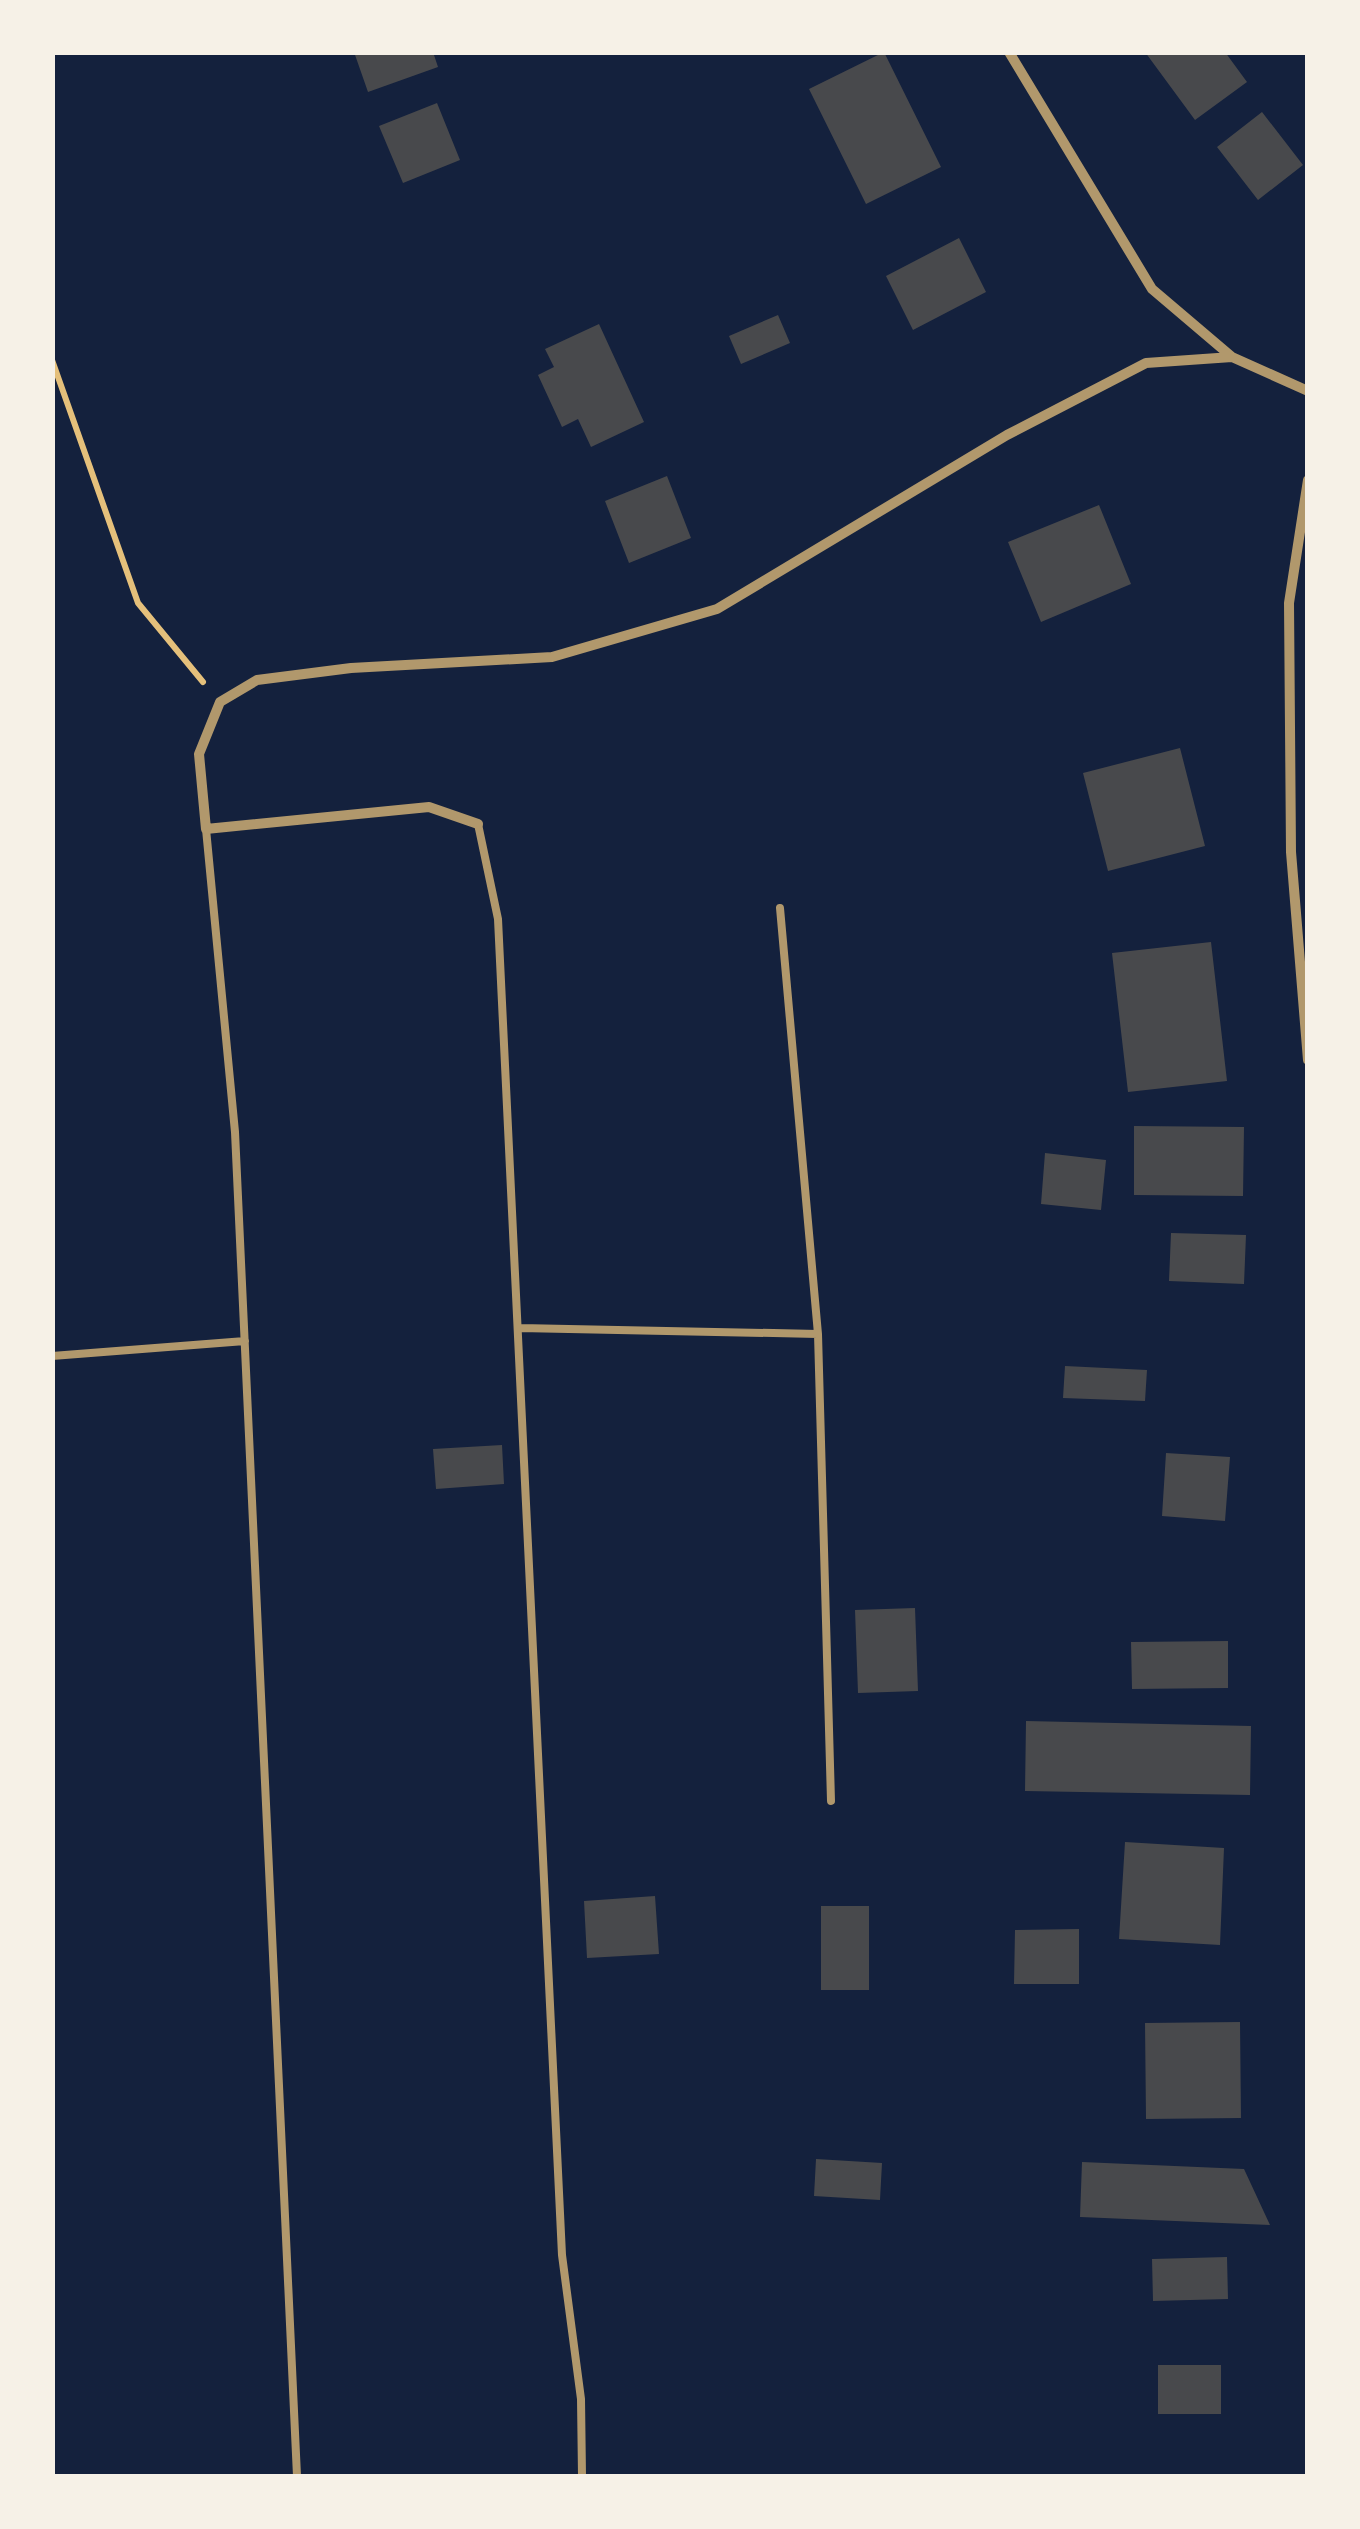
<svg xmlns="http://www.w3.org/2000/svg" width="1360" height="2529" font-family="'Noto Serif',serif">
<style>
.building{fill:#48494c}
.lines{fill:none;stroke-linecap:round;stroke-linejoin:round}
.path{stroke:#e5c07b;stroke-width:6}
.service{stroke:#b1986c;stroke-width:8}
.minor{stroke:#b1986c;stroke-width:10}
</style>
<rect width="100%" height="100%" fill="#14213d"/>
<path class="building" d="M354,52H433L438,67L368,92Z
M884,52L941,167L866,204L809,89Z
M1145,52H1225L1247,82L1195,120Z
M437,103L460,160L403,183L379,126Z
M1262,112L1303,165L1258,200L1217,147Z
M959,238L986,292L913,330L886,276Z
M778,315L790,343L741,364L729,336Z
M599,324L644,422L591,447L578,419L562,427L538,375L554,367L545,349Z
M667,476L691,538L629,563L605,501Z
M1099,505L1131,584L1041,622L1008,542Z
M1180,748L1205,846L1108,871L1083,773Z
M1211,942L1227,1081L1128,1092L1112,953Z
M1134,1126L1244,1127L1243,1196L1134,1195Z
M1045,1153L1106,1160L1101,1210L1041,1204Z
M1171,1233L1246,1235L1244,1284L1169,1281Z
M1065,1366L1147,1370L1145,1401L1063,1398Z
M502,1445L504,1484L436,1489L433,1449Z
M1166,1453L1230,1457L1225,1521L1162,1516Z
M915,1608L918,1691L858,1693L855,1610Z
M1228,1641V1688L1132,1689L1131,1642Z
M1026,1721L1251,1726L1250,1795L1025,1791Z
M1125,1842L1224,1848L1220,1945L1119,1939Z
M655,1896L659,1954L587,1958L584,1901Z
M821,1906H869V1990H821Z
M1079,1929V1984H1014L1015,1930Z
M1240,2022L1241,2118L1146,2119L1145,2023Z
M816,2159L882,2163L880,2200L814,2196Z
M1082,2162L1244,2169L1270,2225L1080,2217Z
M1227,2257L1228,2299L1153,2301L1152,2259Z
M1158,2365H1221V2414H1158Z"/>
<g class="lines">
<path class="path" d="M52,360L138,603L203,682"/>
<path class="service" d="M478,824L498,919L562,2255L581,2399L582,2476
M206,829L235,1132L297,2476
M780,908L818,1334L831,1801
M520,1328L818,1334
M52,1356L245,1341"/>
<path class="minor" d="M1009,52L1152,289L1232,357L1308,391
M1308,480L1289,603L1291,852L1308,1060
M478,824L429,807L206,829L199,754L220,702L257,680L351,668L552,657L717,609L1007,435L1146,363L1232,357"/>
</g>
<rect width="1360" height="2529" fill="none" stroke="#f6f1e7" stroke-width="110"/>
</svg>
